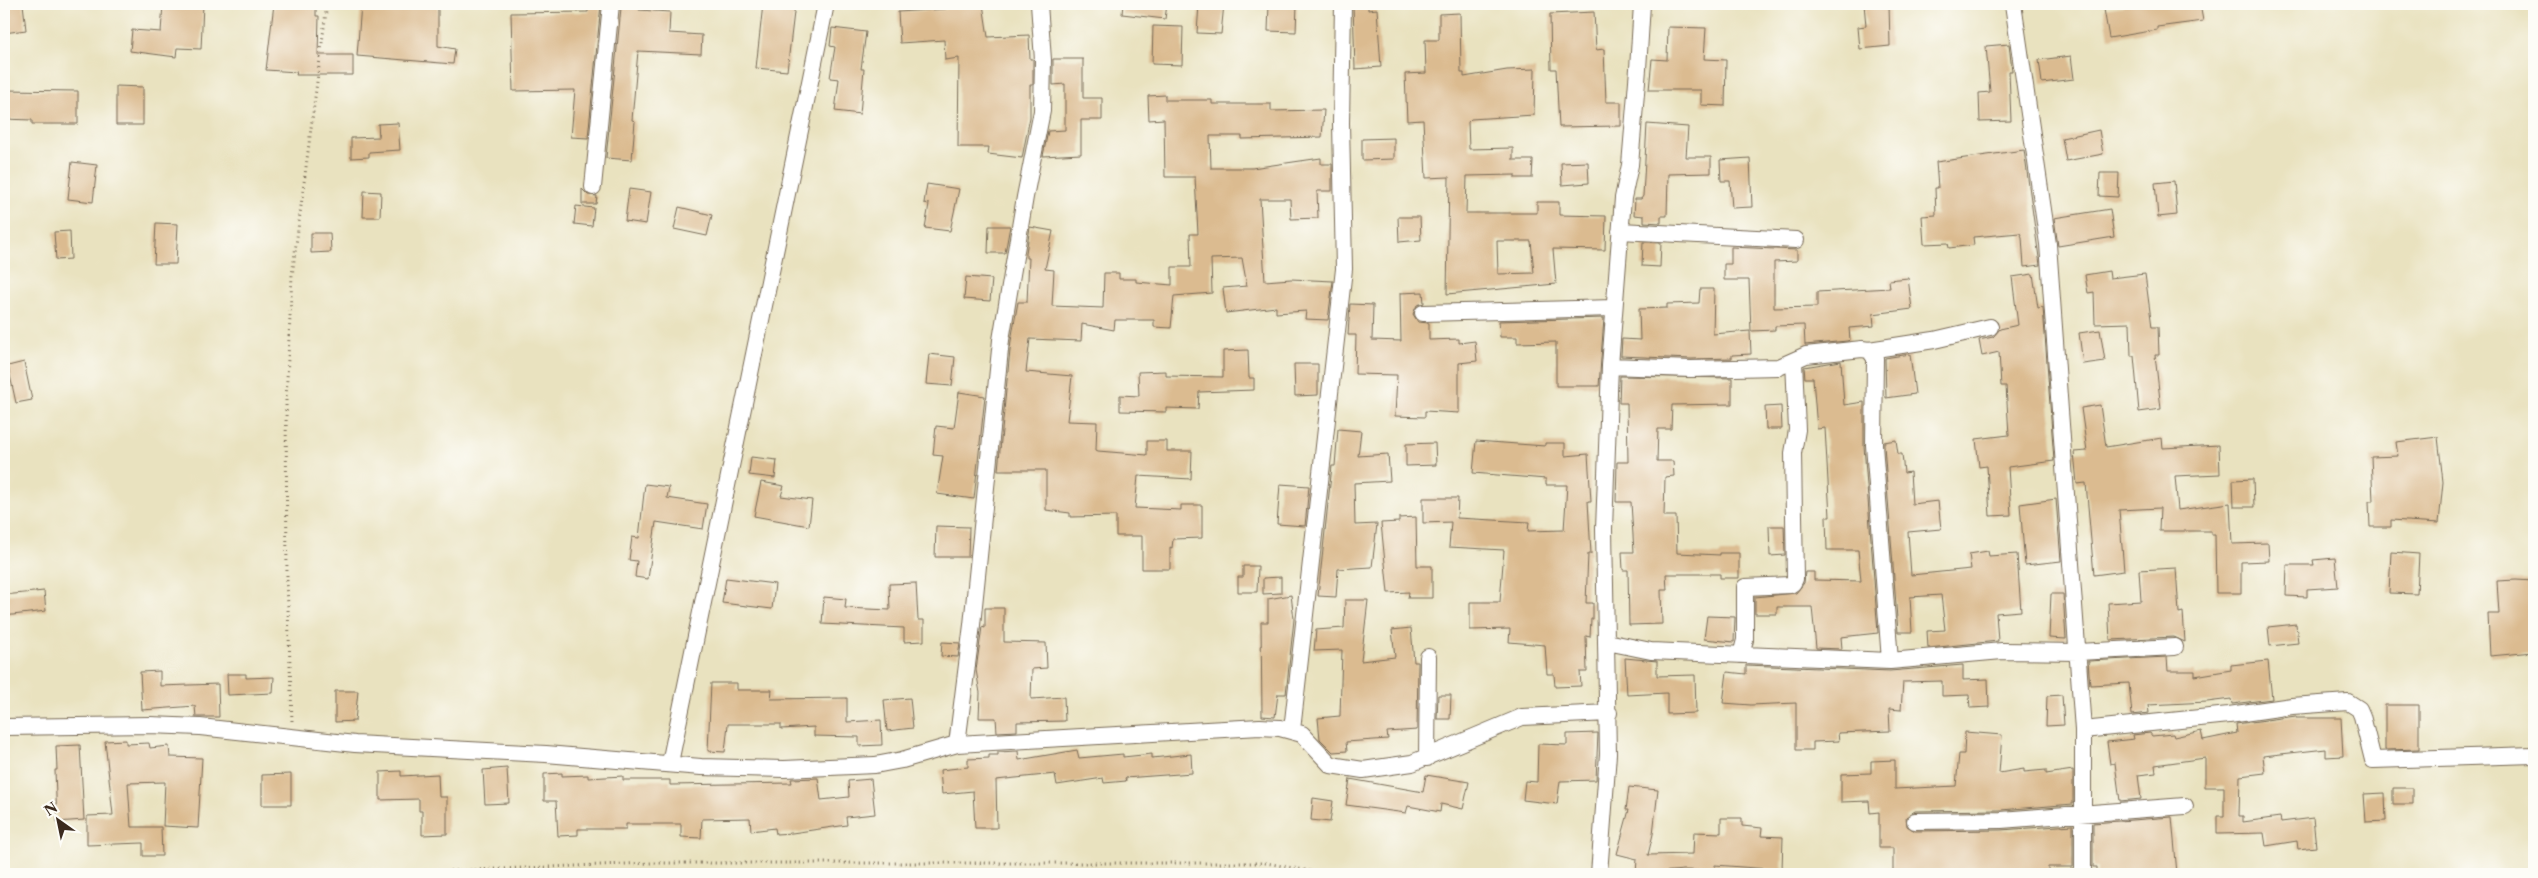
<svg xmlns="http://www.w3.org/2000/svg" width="2538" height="878" font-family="'Libre Caslon Text',serif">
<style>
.building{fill:#dbbb90;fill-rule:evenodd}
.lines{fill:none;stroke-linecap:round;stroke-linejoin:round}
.street-casing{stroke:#786a56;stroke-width:18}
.path{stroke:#786a56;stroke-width:3;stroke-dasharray:1 4;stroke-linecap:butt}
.street{stroke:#fff;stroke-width:16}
</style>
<rect width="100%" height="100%" fill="#fdfcf7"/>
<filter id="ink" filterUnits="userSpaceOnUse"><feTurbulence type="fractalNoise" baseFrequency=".02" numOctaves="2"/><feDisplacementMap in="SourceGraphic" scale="10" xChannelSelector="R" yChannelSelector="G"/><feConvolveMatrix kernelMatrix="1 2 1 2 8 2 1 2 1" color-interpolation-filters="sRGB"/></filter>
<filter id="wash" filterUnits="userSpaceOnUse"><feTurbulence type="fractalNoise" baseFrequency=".0096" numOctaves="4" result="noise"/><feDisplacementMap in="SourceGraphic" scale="20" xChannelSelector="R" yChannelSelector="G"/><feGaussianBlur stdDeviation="1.12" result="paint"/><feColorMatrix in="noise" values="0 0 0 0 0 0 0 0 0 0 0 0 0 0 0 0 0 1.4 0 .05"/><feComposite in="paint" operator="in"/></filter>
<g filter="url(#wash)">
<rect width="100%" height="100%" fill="#e9e2bf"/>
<g id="blocks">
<path class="building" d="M4,4H23L26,30L4,33Z
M163,4H203L201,49L177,48L176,57L130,51L132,30L161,32Z
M274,4H316V16H319L318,55H353V75H296L297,72L266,70Z
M361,4H438V46L455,49L453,64L357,56Z
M588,4H601L588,138L571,137L575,90L513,91L511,13L588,12Z
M763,4H795L787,71L756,68Z
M946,4H983L988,37L1029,35L1030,59H1033V85H1030V117L1022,158L988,154L989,147H958L959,58L945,60L944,40L900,43L898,12L946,9Z
M1123,4H1167L1165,19L1122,14Z
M1199,4H1224L1221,34L1197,33Z
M1269,4H1297L1296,32L1268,31Z
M1353,4H1368V10L1377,9L1381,67L1355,69Z
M1864,4H1889L1890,46L1860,49L1858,27L1866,26Z
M2134,4H2200L2203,21L2157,27V30L2109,38L2104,9Z
M639,7V10L670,12L669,33L702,35L701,54L638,51L632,120L635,121L632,160L606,158L621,8Z
M1594,12L1596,50L1604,49L1606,102H1621V126L1559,127L1556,69H1551L1550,14Z
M1460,13L1461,73H1464V77L1507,70L1535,69L1534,115L1471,119L1468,122L1469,149L1513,148V160H1533L1532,178H1515V175L1467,176L1466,213H1537V202H1559V215L1606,216L1605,250L1553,249L1556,284L1447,294L1449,177L1426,178L1423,120L1407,121L1405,74L1426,73L1425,40H1439V14ZM1497,241H1531L1534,273L1498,274Z
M1153,26L1183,27L1182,65L1152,64Z
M1668,27L1706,28L1704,59L1726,60L1725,106L1701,105V90H1649L1652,59L1667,60Z
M832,28L866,32L861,69H864L860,114L835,111L839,79L830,78L835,47L830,46Z
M2009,44L2012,71H2009L2011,121L1980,122L1979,93L1990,92L1986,46Z
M2071,56L2074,79L2042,83L2039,60Z
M1053,59H1083V98H1102V120H1081V154L1043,156L1048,131L1065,130V84L1053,85Z
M116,86L143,87V125H116Z
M4,90L78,91V124H32V120L4,119Z
M1165,95V100H1212V104H1271V111L1324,110L1322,137L1242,139V136H1210L1211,168H1252L1321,158V164H1332V191H1317L1318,218L1291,219L1290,199H1260L1265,281L1291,279L1333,281L1328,320L1305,319L1306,311L1276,313V307L1226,313L1223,288L1247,286L1242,258L1211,259L1212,293L1174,296L1171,328L1154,327V320H1115L1114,330L1082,324L1081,341L1030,339L1026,372L1072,376L1067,421L1097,422L1096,450L1098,451L1147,455V441H1167V451H1192L1191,479L1138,476L1135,508L1181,510V505H1202V538L1173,539L1172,548L1170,547V569H1142V536H1116V516L1070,517V513L1046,510V470H998L1011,341L1018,302H1027L1029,258H1026V253L1030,227L1053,231L1045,269L1054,270L1052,306L1103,308L1104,273H1119V279H1136V282L1172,285V267H1191L1190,234H1198L1195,177H1165L1164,119L1149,120L1148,96Z
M398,123L400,150L369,152V157L351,158V138L379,137L378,124Z
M1647,124L1688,127L1686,157H1711V173L1668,174L1667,216H1661V223L1644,222V216L1634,215L1635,199H1641L1643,196Z
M2099,130L2103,154L2066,161L2062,138Z
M1394,138V159L1362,160V139Z
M2024,150L2040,265L2024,267L2022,237L2020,233L1973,237L1974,245L1949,248L1948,243L1924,244L1922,216L1936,215L1935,188H1938L1936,162Z
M1750,158L1752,207L1732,208L1730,181H1721L1720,160Z
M72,162L97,165L93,202L68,199Z
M1588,162L1589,183L1562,185L1561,163Z
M2100,173H2119L2118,197L2099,196Z
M2174,181L2177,215L2158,217L2155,183Z
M927,184L959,189L950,231L925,228L929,204L924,203Z
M582,189L588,195L597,196L596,204H582Z
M629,189L651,192L646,224L625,221Z
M364,191L381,192L380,217H363Z
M576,206L594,208L592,226L574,224Z
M679,207L712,215L707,236L674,229Z
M2110,209L2114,237L2058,246L2054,218Z
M1398,217H1420L1421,240L1399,242Z
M156,223L178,224L176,264H154Z
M989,226H1010L1005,253H988Z
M70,231L71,259L56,260L54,232Z
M311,233H330L331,252L311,253Z
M1643,242L1661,243L1660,267L1642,266Z
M1731,247L1797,250V261L1774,262V308L1817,307V292L1890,288L1889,280L1908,278L1912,309L1873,314L1874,326L1849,328L1850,340L1847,341L1805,345L1804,325L1775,326V330L1751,331L1749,280H1724V264H1731Z
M2109,271L2110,278L2145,274L2152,327H2158L2159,355H2155L2161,409L2139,412L2134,356H2131L2130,323L2095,324L2094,292L2088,293L2085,275Z
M2033,274L2038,308L2043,307L2054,461L2008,467L2011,515L1990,516L1987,466L1979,467L1976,439L2009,435L2006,386H2001L1999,352L1982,356L1979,340L1993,337L2000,329L2018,325L2012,277Z
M966,277L992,279L990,301L964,299Z
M1700,289H1714L1713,334L1750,331L1751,354L1732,355V358L1691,359L1621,356L1622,339L1640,340L1639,309L1667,308V304L1699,303Z
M1423,292L1424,303L1417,305L1413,314L1418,322L1429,323V340L1459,339V343L1475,341L1477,361L1459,363V413L1425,411V417L1395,416L1397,375L1355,374L1356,335H1348L1350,304L1373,305L1372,340L1401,341L1400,293Z
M1604,318L1599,386H1556V342L1517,343V337H1500L1499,321Z
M2100,330L2105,361L2083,364L2079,333Z
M1248,350L1249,378H1254V390L1199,392L1198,409L1166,408V412L1120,411V395L1139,396L1138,372L1166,371V376L1223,377V351Z
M929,354L955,357L952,386L926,384Z
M1910,354L1915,394L1886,398L1885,358Z
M1841,361L1844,405L1864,402V446L1878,633L1841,637L1842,649L1816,648L1812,607H1777V614H1755V597L1796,593L1804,583L1805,572H1814V580L1861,581L1858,550H1827L1826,517H1830L1825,428L1817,429L1813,378H1805L1804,367Z
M24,362L32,400L16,403L8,366Z
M1294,364H1318V395L1295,396Z
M1620,376L1732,378V404L1672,405L1671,429H1658L1657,461H1673L1674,476L1665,477L1664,516H1676L1677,553L1720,555V553H1739V578H1720V574H1666L1667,590H1661L1662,624L1629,625L1628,570H1623L1622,552H1634L1631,502H1616L1617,462H1628L1627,403H1619Z
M959,392L985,396L974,499L937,494L943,456L933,455L936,426L954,428Z
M2100,405L2106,447L2162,438L2163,448L2219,445L2220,474L2175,476L2178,510L2230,503L2232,544L2268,543L2269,561L2241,562V593H2216L2215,534H2211V531H2159L2160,508L2119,510L2124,571L2094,575L2086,483L2077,484L2074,452L2087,451L2081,408Z
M1781,406L1782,429H1766L1765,407Z
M1338,429L1361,431L1358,456L1388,454L1390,481L1354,483L1355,525L1377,524L1372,567L1338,569L1336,597L1318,596L1332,466H1335Z
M2438,437L2443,482L2439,523L2391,520V527H2370L2369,501H2373L2371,457L2398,456L2396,442Z
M1896,440L1898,454H1902L1904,473L1910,472L1912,504L1938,501L1941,529L1908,532L1911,575L1971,569L1969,554L1988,551L1989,556L2017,554L2021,611L1996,613L1998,641L1928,648L1927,631L1945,630L1941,595L1910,597L1912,632H1898L1884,445V442Z
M1476,441L1545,446V443H1565V456L1588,454L1591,501H1588L1591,554H1588L1586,603H1593V619H1591L1590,637L1586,636L1587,672H1580L1581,686L1555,687L1554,674H1547L1545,645L1509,642L1510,629L1470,630V602H1500L1504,550L1449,547L1451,522L1423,523V498H1458L1457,518L1529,522L1528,531L1564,530L1567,485H1546V479L1473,473Z
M1435,443L1436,465L1406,466V444Z
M751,457L777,460L775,478L749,475Z
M2253,479L2254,507H2234L2233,480Z
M761,482L784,486L781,496L812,500L809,526L754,516Z
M645,484L669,487L667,498L707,504L703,529L656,522L648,579L635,577L637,561L629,560L632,537L639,538Z
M1280,484L1309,486L1305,526L1277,524Z
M2056,499L2061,561L2025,565L2020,504Z
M1416,517L1417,566H1432V598H1408L1409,592L1388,593L1381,523L1399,522V518Z
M936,526L969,527L968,557H935Z
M1769,526H1784L1785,555L1770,556Z
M2391,552L2419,554L2417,594L2389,593Z
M2335,558L2338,587L2307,589V597L2286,596L2287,565H2314L2313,560Z
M1243,566H1258L1257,592H1238V577H1243Z
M2176,568L2179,613L2183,612L2185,642L2174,637L2110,640L2108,603L2141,601L2139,570Z
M1281,577V593L1263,594V578Z
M726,578L775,584L772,609L722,603Z
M2516,580L2534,581V652L2490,656L2488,614H2499L2497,581Z
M916,583L918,620H924V641L904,642V628L822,624L824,597L846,599L845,608L890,610L889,584Z
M44,591L46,611L4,616V595Z
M2051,594H2063L2066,639L2049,638Z
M1291,595L1294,619L1286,694H1278L1275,717L1262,716L1261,622H1268V599Z
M1345,600H1368L1361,661L1395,657L1392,630L1411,628L1414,662H1418L1417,730L1387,732L1388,739L1346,742L1347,751L1333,752L1320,739L1318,718L1340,716L1342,650L1314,651L1316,630L1344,628Z
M985,608H1004V642L1046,643L1047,668L1032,669L1031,699L1064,697L1065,721L1017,722V731L997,732L996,718H979L980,693L976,670L982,627L985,628Z
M1707,616L1735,617L1734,642L1704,639Z
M2296,624L2298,643L2270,646L2268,627Z
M942,642L960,643L958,657L941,656Z
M2167,657L2168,671H2195V676L2231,670V665L2268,661L2272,699L2232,704L2231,699L2207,702L2148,705L2149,713L2132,715L2129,683L2090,685L2088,661Z
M1625,658L1657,661V676L1695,675L1696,713L1667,714V693L1627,695Z
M1746,665L1890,671L1963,665V680L1988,679L1989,707L1970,708L1969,695L1942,696V681L1903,682L1901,710L1889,709L1890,731L1838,733L1839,741L1813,742V750H1796V703L1751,705L1723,703L1727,672L1746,674Z
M160,671V686L218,684L219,717H196L195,706L142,710L140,672Z
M227,674H246V678L274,677L273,693L228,695Z
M711,683H737V690H772L771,699L847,698V722L881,720L882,745L859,746V737L814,736V727L781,729V724H728L725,752L708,751Z
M335,691H358L355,721L335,722Z
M1438,695H1451L1450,719H1437Z
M2062,695L2064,725L2046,726L2047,696Z
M910,698L913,728L887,731L884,700Z
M2385,705H2419V749L2385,750Z
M2296,716V718H2341L2343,756L2326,757V749L2263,756L2265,773L2240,776L2239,816H2243V822L2280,817L2281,822L2313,818L2316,847L2298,849L2297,841L2266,846L2264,833L2217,834V816H2224V787H2205V758L2155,765L2156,773L2138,775L2141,799L2120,801L2115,763L2110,764L2107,742L2134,739L2133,735L2150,733L2152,736L2173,734L2174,737L2201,731L2203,740L2237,733L2236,724Z
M1965,732L2002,735L1999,773L2024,769V772L2046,770V774L2073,770V804L2001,810L1915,811L1906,817L1907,826L1915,831L2001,830L2073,825V867H2048V874H1893V848H1879V812L1870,813L1869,801L1841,802V774L1871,773V761L1895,760V789L1956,786L1959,754H1964Z
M1598,733L1596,780L1560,781L1557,804L1523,800L1525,781L1537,782L1538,744L1567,745V734Z
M126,740V744L149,743L150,748L169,746L170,757L202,758L198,828L163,826L165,782L128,783L131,827H161L162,856H143V843L87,845V816L113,815L105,741Z
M80,745L84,820L57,822L55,770H57L56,746Z
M1077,750L1079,758L1123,754V757L1152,754V758L1191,754L1192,773L1125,778L1126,781L1104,783L1103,778L1057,785L1055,774L996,780L997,828H975L973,791L942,794L940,770L968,767V759L989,758V755H998V752L1018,751L1019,760Z
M507,768L509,803L485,804L483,770Z
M401,771V776L438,774L439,797H447V834L422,835V811H419V799L380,800V772Z
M562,773V776L588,775V778L623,776V780H670V785L792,783L791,779L818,778L821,800L849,797L848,781L871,779L875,814L846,817L847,825L792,833L776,834L775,828L751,831L750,818L702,819L701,838L681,837V824H626V829H578V835L558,836L556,801H544V774Z
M291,774V805H262V775Z
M1426,775L1469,782L1463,809L1441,804L1440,812L1408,806L1406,813L1346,805L1350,779L1423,792Z
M1629,787L1658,790L1653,834L1648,855L1693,854L1694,832L1721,833V818H1742V826L1762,828L1761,836L1783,837L1782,870L1715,865V871L1684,870L1661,872L1660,874H1636L1637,859L1617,854L1629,810H1626Z
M2393,788H2413V804H2393Z
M2385,793L2386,821L2366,822L2364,794Z
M1313,798L1333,801L1330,822L1311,820Z
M2172,817L2177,874H2097V867H2093V823Z"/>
</g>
</g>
<g filter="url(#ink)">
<use href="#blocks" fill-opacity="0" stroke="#786a56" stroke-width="1"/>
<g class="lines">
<defs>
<path id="street" d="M2013,4L2048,244L2083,730V874
M593,187L611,4
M1620,231L1796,240
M1423,313L1614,308
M1869,350L1934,340L1990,327
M1610,366L1691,369L1779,367L1806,355L1862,349L1869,350L1875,358L1874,445L1890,661
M1607,642L1651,651L1890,661L2002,651L2078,652L2175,647
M1741,655L1745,640V587L1790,585L1793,583L1795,579L1793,453L1797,430L1794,361
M4,727L150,725L200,727L355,744L546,754L701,767L784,769L875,765L902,760L957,744L1260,727L1280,728L1302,734L1331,765L1363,770L1412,763L1522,717L1609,713
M1292,730L1344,269L1341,123L1343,4
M2083,730L2229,715L2292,706L2348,702L2359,709L2362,716L2373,760L2534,755
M957,744L972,625L1001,340L1025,197L1042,111L1043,60L1039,4
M1427,758L1428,657
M670,763L826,4
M1915,821L2001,820L2185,806
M1599,874L1608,754L1604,529L1610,366L1623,198L1630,165L1638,69L1642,4"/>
</defs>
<use href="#street" class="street-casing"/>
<path class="path" d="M292,721L287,581L286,400L292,276L327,4
M370,874L651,863H1266L1327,874"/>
<use href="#street" class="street"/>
</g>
</g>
<rect width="2538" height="878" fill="none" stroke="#fdfcf7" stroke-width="20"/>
<g transform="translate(58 820) rotate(327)" stroke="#fdfcf7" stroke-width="4" paint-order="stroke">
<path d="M0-4L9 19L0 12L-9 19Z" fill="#3b2a1e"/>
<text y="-8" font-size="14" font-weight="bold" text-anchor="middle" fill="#3b2a1e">N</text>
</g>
</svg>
